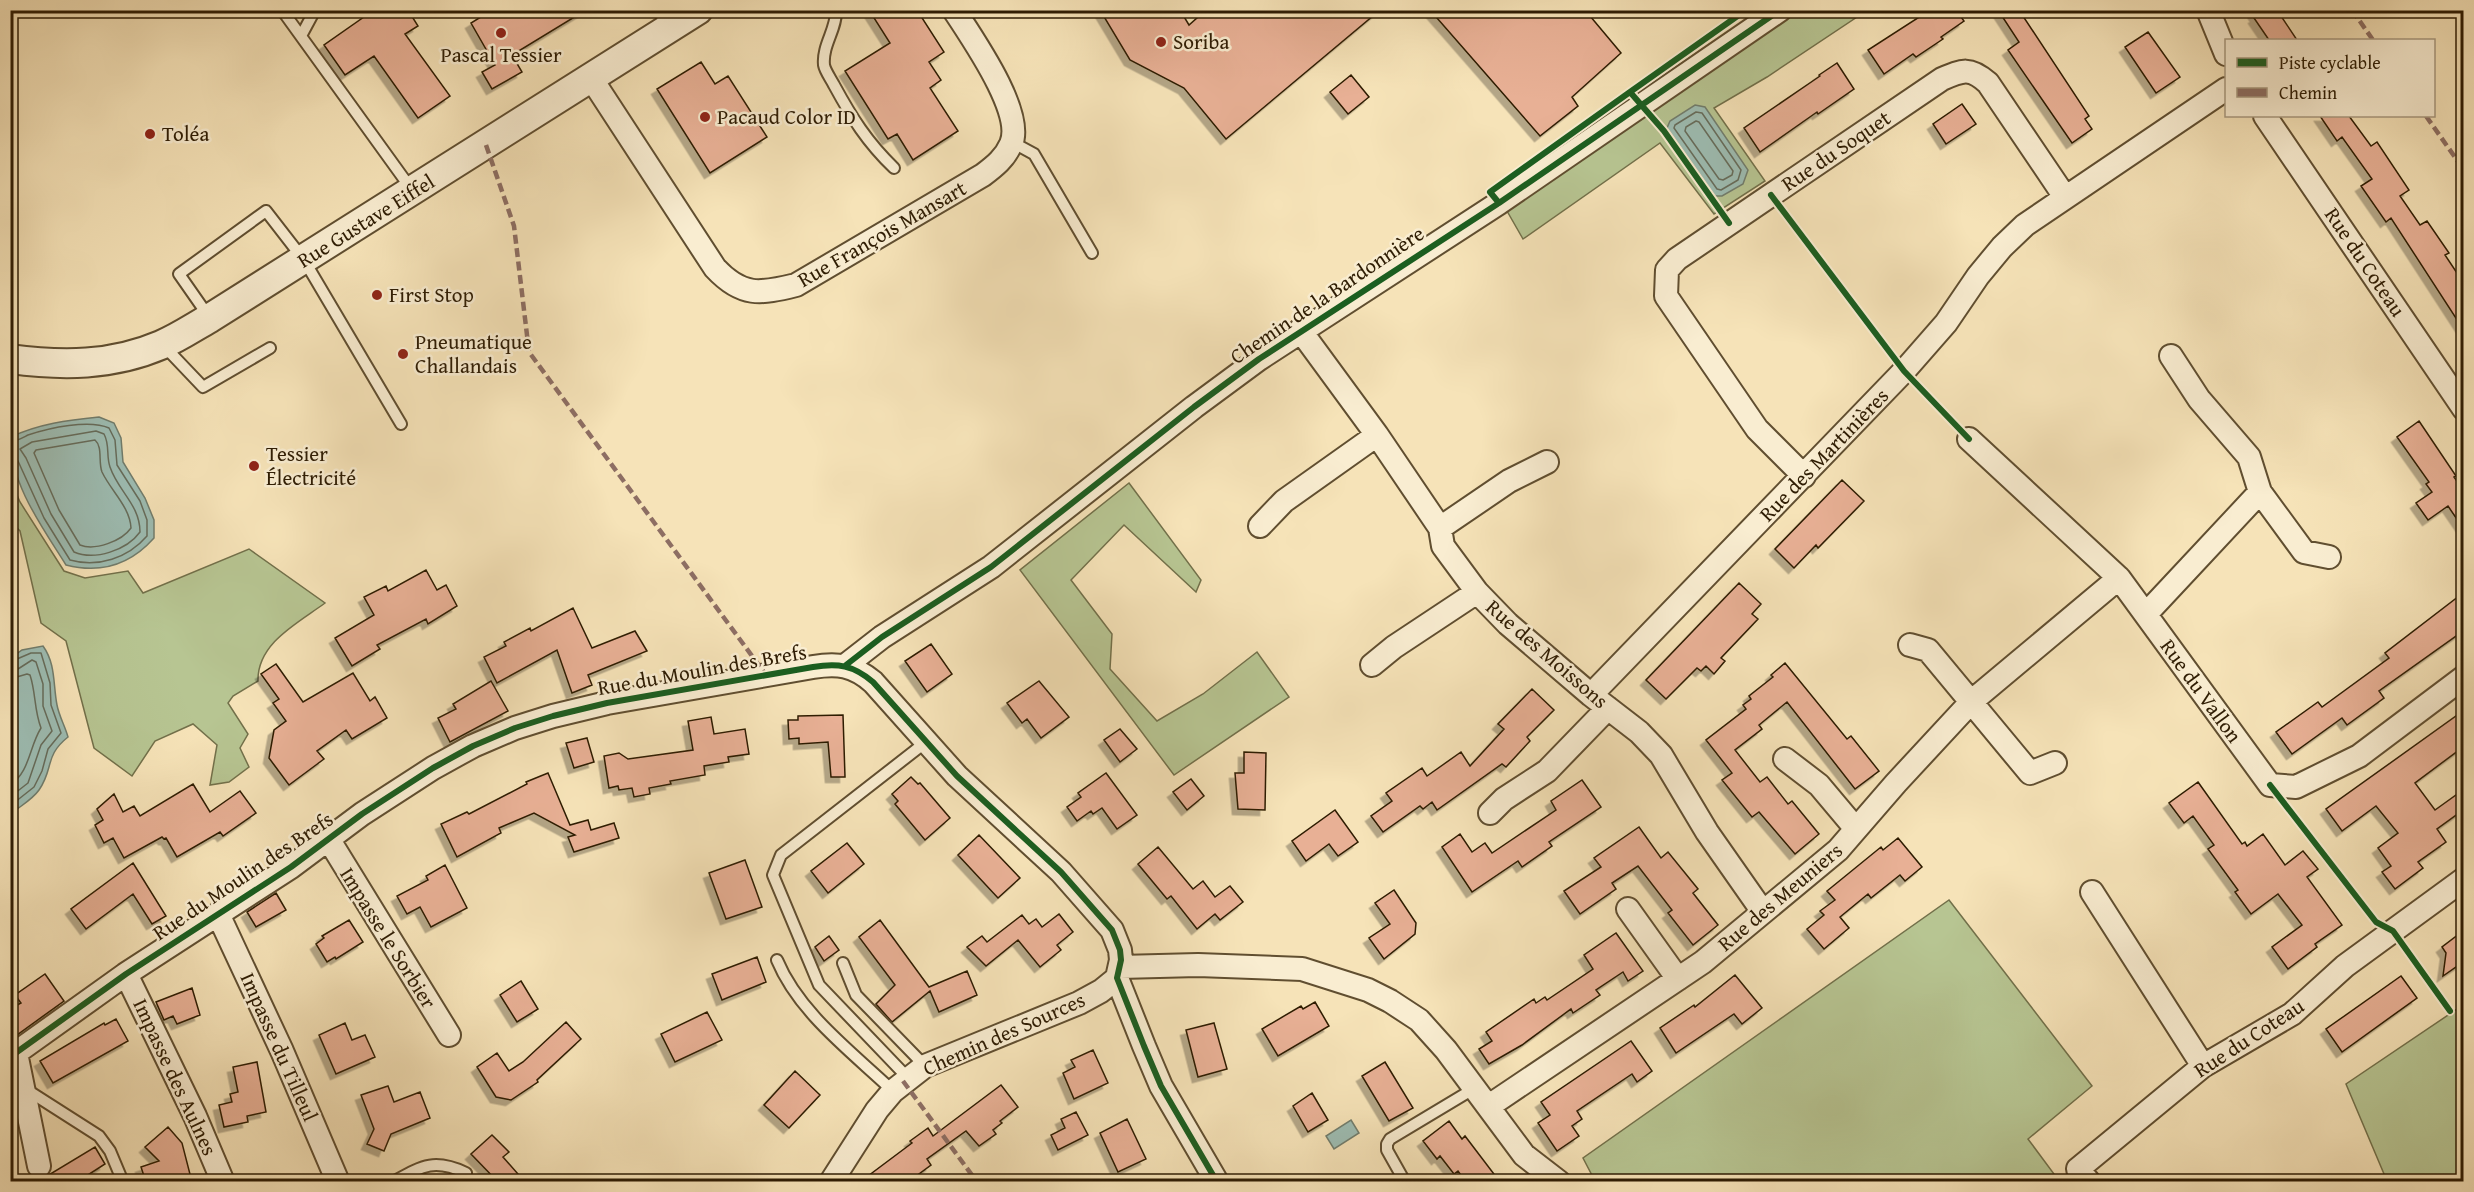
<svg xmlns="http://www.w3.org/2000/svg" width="2474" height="1192" font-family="'Gentium Book Plus',serif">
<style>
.green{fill:#b7c592;stroke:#72704a;stroke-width:1.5}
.water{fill:#9dbdb3;stroke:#717d6d;stroke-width:1.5}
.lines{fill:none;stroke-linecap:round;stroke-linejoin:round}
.shore{stroke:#666c5b;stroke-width:1.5}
.building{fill:#e8b095;stroke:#2e1c03;stroke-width:1.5;filter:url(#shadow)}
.service-casing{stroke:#604e30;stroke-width:14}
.minor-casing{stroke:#604e30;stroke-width:26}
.tertiary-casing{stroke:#604e30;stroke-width:32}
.service{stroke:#f9edd1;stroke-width:10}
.minor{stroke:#f9edd1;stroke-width:22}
.tertiary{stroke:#f9edd1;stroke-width:28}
.quiet{stroke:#8d6e63;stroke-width:4.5;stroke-dasharray:9 4.5;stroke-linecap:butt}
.cycleway-casing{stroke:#f9edd1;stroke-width:10}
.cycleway{stroke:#1b5e20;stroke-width:6}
.poi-dot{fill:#8f2418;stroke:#f9edd1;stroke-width:2}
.labels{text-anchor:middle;stroke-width:5;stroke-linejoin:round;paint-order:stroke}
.poi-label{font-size:21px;fill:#2e1c03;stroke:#f9edd1;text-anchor:start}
.street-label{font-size:21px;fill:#2e1c03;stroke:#f9edd1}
</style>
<defs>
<filter id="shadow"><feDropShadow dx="-5.5" dy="5.5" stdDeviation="0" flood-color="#0004"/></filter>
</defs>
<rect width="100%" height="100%" fill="#f6e3b8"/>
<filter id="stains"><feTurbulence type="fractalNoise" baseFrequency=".00333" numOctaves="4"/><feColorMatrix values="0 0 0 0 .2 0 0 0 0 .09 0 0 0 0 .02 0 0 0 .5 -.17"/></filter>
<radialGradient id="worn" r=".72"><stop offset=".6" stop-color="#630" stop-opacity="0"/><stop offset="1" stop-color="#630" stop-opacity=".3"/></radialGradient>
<path class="green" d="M1798,11H1866L1767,77L1714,108L1765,181L1714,214L1660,143L1523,239L1507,211Z
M10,479L20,502L64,571L85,578L128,571L143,593L249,549L325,603C298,623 257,643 258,681L233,696L228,703L248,734L240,748L249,767L229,782L210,785L217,745L193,724L155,741L132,776L94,748L66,641L41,623L20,531L11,522Z
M1129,483L1201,580L1196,592L1124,525L1071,580L1112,634L1110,669L1157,721L1203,694L1257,652L1289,697L1174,775L1020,570Z
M1949,900L2092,1086L2028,1139L2057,1178L2052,1182L1595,1181L1583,1158Z
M2463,1005V1181H2387L2346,1084Z"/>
<path class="water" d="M1695,105L1705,107L1748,170L1743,184L1722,196H1715L1667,128L1670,121Z
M99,417L114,423L121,438L123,462L145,498L154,520V538C130,565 101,574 66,565C43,528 10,484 11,439V437C38,424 68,420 99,417Z
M43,646C56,664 53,685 57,705C59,716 65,726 68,737C44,756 54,769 39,790C32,800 20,806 11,814V658L22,650Z
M1351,1120L1359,1133L1334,1149L1326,1136Z"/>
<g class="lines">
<path class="shore" d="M1696,112L1702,113L1741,170L1738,180L1721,190L1717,189L1674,128L1675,125Z
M1696,121L1699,122L1733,171L1732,175L1723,180L1719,179L1685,131L1686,127Z
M96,431L104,434C110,445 106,456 110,467C118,491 140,505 140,532C127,550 95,561 74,552L51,514L26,458L20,449L32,442Z
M95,440C103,447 98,462 102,472C111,491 130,507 131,528C122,541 95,551 80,545L59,510L34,453L36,450Z
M10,442C17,441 22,438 28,435C49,428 89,419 109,428L115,440L117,465L140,501L147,520V536C128,558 98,568 70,560L44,518L18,461L10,457
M10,662L31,653H41L50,683L51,705L61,733L48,749L42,771L34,787L10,806
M10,670L18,669L32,660L36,662L43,684V706L52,731L41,745L28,783L10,797
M10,679L27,674L30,675C36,693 34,710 41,728C29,747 30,772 10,785"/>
</g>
<path class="building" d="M374,10H408L418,26L405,34L450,96L418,118L374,56L345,75L324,45Z
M492,10H586L512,55L522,72L492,89L482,72L495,65L471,23Z
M869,10H917L944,52L929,62L941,80L930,88L958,131L913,160L897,134L888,139L845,71L890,43Z
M1100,10H1180L1189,25L1206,10H1380L1226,139L1184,88L1130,60Z
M1430,10H1585L1621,53L1572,97L1578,106L1540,136Z
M1930,10H1956L1964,21L1941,37L1943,39L1916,57L1913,54L1884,74L1868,50Z
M1998,10H2019L2089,116L2085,119L2092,129L2072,143L2008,50L2019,42Z
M2252,10H2277L2297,40H2269L2254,18L2256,17Z
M2148,32L2180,77L2156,93L2125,47Z
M701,62L715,84L728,76L767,137L710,173L657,89Z
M1837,63L1854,89L1818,114L1817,112L1760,152L1744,128L1820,76L1819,75Z
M1351,75L1369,97L1348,114L1330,92Z
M1962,104L1976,124L1946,144L1933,124Z
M2320,116H2349L2371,146L2377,142L2409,190L2400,196L2420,225L2427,221L2449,253L2445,255L2463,282V329L2391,218L2386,222L2361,186L2372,179L2342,137L2337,141Z
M2419,421L2456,476L2454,477L2459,484L2457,485L2463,494V528L2448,506L2428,520L2416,503L2432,492L2426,484L2429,482L2397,437Z
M1842,480L1864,501L1818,548L1816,545L1794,568L1775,549Z
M426,570L437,590L446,585L457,606L428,624L426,619L377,645L380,649L352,666L335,638L374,615L364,597L386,586L388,591Z
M1739,583L1761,604L1752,614L1758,619L1721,658L1725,661L1714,674L1706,666L1701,671L1697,668L1666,699L1646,680Z
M2463,593V631L2379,691L2384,698L2347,725L2342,718L2292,754L2276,732L2318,702L2322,707L2389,658L2385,653Z
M573,608L592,648L635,631L647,651L588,675L592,685L572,693L557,650L497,683L484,657L506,646L504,642L530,628L531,631Z
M931,644L952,674L927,692L905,661Z
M1785,663L1847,739L1851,736L1879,771L1855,789L1787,702L1759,725L1762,729L1735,750L1760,782L1767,777L1788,804L1792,801L1819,834L1795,854L1759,812L1752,817L1722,780L1732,773L1706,740L1746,709L1743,705L1751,699L1749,696L1773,677L1771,675Z
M276,664L303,702L353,673L370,701L375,697L387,718L352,739L346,730L317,751L324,759L289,785L269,758L274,730L286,721L273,703L279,699L261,674Z
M491,681L508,711L450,742L438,718L456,709L453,704Z
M1039,681L1069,717L1041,738L1027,719L1022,723L1007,703Z
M1532,689L1554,710L1527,737L1530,741L1506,767L1502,764L1437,810L1432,802L1423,809L1420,806L1383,832L1371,816L1392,801L1386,793L1422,768L1427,776L1461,752L1470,766L1504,729L1498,724Z
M2463,711V747L2415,783L2435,810L2463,790V810L2437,829L2446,842L2418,862L2423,868L2395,889L2382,872L2391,866L2378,848L2398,833L2376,806L2342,831L2326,809Z
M843,715L845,777H831L828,742L799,744V738L789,739L788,720H798V716Z
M711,717L714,734L745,729L749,754L728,757L729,762L704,766L705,775L670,781L671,784L649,788L650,794L634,797L632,788L619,790L618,786L609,788L604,756L619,753L628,759L693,750L688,721Z
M1120,729L1137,749L1120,762L1104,740Z
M587,738L594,762L574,768L566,743Z
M1244,752L1266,753L1265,810L1238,809L1235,773H1244Z
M548,773L570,825L588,820L591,830L614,823L619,838L574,852L568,837L575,835L534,813L499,828L501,833L457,857L441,824L467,812L469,814L527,784L526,782Z
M1106,773L1137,815L1117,829L1102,808L1093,814L1091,811L1077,821L1067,807L1081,797L1078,793Z
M911,777L918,784L920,783L950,818L925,840L895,804L898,801L892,794Z
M1191,779L1204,796L1187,810L1173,792Z
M1582,780L1601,807L1549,842L1552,846L1522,867L1518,861L1472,892L1442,847L1460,834L1472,852L1485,843L1492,853L1556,810L1551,801Z
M2198,782L2242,844L2245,842L2247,846L2263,834L2285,865L2303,851L2318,869L2307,877L2342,925L2315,944L2317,947L2288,969L2272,947L2302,925L2278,894L2251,914L2235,892L2238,890L2208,849L2214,845L2193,816L2184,823L2169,803Z
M193,784L210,812L240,791L256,813L223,836L220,832L177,857L166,838L164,839L162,837L124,858L113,838L104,843L95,825L103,820L97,809L114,794L123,812L134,806L140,816Z
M1335,810L1358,842L1338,856L1329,844L1306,861L1292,841Z
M1639,827L1661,858L1668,852L1698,889L1693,893L1718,925L1693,945L1668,913L1672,910L1638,866L1612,883L1616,889L1580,914L1564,891L1601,867L1594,858Z
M979,835L1020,878L998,898L958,855Z
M1898,838L1922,867L1905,881L1900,875L1871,898L1868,894L1840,917L1849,928L1824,949L1807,929L1824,915L1820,911L1835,900L1827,891L1881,847L1883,850Z
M847,843L864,864L828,893L811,871Z
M1158,847L1193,889L1203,881L1215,897L1230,886L1243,902L1220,920L1215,914L1197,929L1171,896L1167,899L1138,864Z
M745,860L762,907L726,919L709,873Z
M133,863L166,916L152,924L133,894L86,929L71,909Z
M445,865L467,908L431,927L420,907L407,914L397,896L428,880L426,876Z
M1394,890L1416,923L1415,934L1384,959L1369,938L1390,924L1375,903Z
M276,893L286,910L256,927L247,912Z
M1059,914L1073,932L1057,945L1061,950L1040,967L1018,940L986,966L967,947L982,936L987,942L1022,915L1029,924L1036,919L1042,927Z
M349,920L363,942L336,959L335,957L327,962L316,944L324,938L322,936Z
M880,920L929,987L967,971L977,995L939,1012L930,991L892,1022L876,1004L895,985L859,937Z
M2463,931V962L2443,976L2446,953L2442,947Z
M1616,933L1643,971L1628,981L1623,972L1596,990L1600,995L1573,1013L1571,1009L1522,1045L1489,1064L1479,1049L1492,1041L1486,1032L1534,999L1536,1003L1545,997L1547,1000L1593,969L1584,955Z
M829,936L839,950L824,961L815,947Z
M757,957L766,982L722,1000L712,974Z
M45,974L64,1001L10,1040V1009L21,1003L15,995Z
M1735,975L1762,1008L1742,1024L1734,1014L1676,1053L1660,1028L1694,1005L1695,1007Z
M2401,976L2417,998L2342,1052L2326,1029Z
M521,981L538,1009L517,1022L500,995Z
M192,988L200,1015L177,1024L173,1016L164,1020L156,1002Z
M1315,1002L1329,1026L1278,1056L1262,1029L1301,1006L1303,1009Z
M707,1012L722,1040L675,1062L661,1034Z
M116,1019L128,1041L53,1083L40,1061L104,1023L105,1025Z
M566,1022L581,1039L537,1080L538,1082L511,1100L496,1097L477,1067L497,1053L509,1071L523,1062Z
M345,1023L352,1040L365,1035L375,1057L336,1074L319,1035Z
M1214,1023L1227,1069L1198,1077L1186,1030Z
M1631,1041L1652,1071L1637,1082L1632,1074L1577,1111L1582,1119L1572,1126L1579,1136L1557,1151L1538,1123L1550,1115L1541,1102Z
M1093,1050L1108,1083L1074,1099L1063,1073L1075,1067L1071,1060Z
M257,1062L266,1112L247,1116L248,1122L224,1127L219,1105L232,1102L230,1094L238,1092L233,1067Z
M1385,1062L1413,1108L1389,1121L1362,1076Z
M795,1071L820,1095L789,1128L764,1105Z
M1001,1085L1018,1107L1000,1121L1002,1123L993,1130L996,1134L979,1146L966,1131L927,1159L931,1165L908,1182H860L912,1143L910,1141L928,1128L933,1136Z
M388,1086L394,1102L420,1092L430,1118L391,1134L384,1151L367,1144L374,1129L361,1095Z
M1312,1093L1328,1120L1308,1132L1293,1106Z
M1076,1112L1088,1135L1058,1150L1051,1135L1065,1128L1061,1119Z
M1127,1119L1146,1159L1118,1172L1100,1133Z
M1449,1121L1462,1139L1465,1136L1500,1182H1466L1458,1171L1454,1174L1440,1156L1437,1159L1423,1141Z
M168,1127L182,1143L192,1182H146L141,1167L159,1161L145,1147Z
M492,1135L509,1152L503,1157L525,1182H498L471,1154Z
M95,1147L105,1164L77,1182H37Z"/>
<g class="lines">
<defs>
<path id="service" d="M282,10L412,190
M659,10L668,29
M836,10C837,29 822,45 824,65C825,71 831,79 834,85C852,118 867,142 894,168
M301,36L315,10
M1012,142L1034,154L1092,253
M209,317L179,274L266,211L304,260L401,424
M163,345L203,387L270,348
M777,960C799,1013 852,1052 893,1091
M843,963L856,995L925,1066
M908,1078L819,985L773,875L781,855L926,742
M27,1090L99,1136L110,1151L123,1182
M393,1182C422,1166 434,1158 466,1173
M1405,1182L1387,1150V1144L1390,1139L1475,1088"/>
<path id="minor" d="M2208,10L2226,54
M591,78L715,268C742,297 760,294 796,285L983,175C995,166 1005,158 1011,144C1025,113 972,38 954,10
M2265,116L2464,409
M1300,330L1377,435L1440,528L1443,546L1477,592L1508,624L1591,695L1639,732L1661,755L1707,832L1763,912
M2171,356L2199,399L2249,457L2260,492
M1969,439L2119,578L2270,785L2296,787L2359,756L2464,677
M1804,476L1757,429L1666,296L1667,270L1677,259L1942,79C1963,70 1970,67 1988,83L2065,197
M1260,526L1284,501L1377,435
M1440,528L1509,481L1547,462
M2146,614L2260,492L2304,552L2329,557
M1910,645L1928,650L2030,773L2055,763
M846,665L882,637L991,567L1194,407L1259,359L1499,203L1780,10
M1372,665L1394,647L1477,592
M1591,695L1904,371L1946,323L1978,276L2002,247L2025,225L2226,89
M1785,759L1819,785L1856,829
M1490,813L1504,799L1547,771L1608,708
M329,840L449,1035
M2092,892L2203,1066
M1628,909L1678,979
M218,914L282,1051L338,1182
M1120,967L1198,965L1302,969L1368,990L1390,1001L1419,1020L1446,1050L1524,1155L1559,1182
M126,974L195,1116L223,1182
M16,1053L39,1166
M10,1057L126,974L291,867L362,814L433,768L473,746L515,728L553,716L607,703L813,667C838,663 853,665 873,682L957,776L1061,872L1112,930L1120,950L1121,960L1117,978L1144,1046L1161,1086L1217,1182
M1489,1106L1703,962L1838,850L1896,783L1972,701L2119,578
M831,1182L877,1110L893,1091L925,1066L1079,1003L1101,991L1117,978
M2089,1182L2078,1169L2203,1066L2292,1014L2345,966L2464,879"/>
<path id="tertiary" d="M10,359C62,366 112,366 161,345C178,338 194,327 210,318L698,10"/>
</defs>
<use href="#service" class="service-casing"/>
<use href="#minor" class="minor-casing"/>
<use href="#tertiary" class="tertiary-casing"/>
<use href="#service" class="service"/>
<use href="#minor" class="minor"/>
<use href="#tertiary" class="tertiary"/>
<path class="quiet" d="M2352,10L2373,40
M2426,116L2464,170
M486,145L514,226L529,352L766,675
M903,1081L977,1182"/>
<defs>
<path id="cycleway" d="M1630,92L1746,10
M1771,195L1904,371L1969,439
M1499,203L1490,192L1630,92L1664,131L1729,223
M846,665L882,637L991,567L1194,407L1259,359L1499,203L1780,10
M2270,785L2376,922L2393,931L2450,1011
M10,1057L126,974L291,867L362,814L433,768L473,746L515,728L553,716L607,703L813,667C838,663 853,665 873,682L957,776L1061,872L1112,930L1120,950L1121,960L1117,978L1144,1046L1161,1086L1217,1182"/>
</defs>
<use href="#cycleway" class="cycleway-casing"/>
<use href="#cycleway" class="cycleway"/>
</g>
<g class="poi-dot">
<circle cx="501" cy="33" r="6"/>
<circle cx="1161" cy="42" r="6"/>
<circle cx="705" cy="117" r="6"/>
<circle cx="150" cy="134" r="6"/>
<circle cx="377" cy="295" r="6"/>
<circle cx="403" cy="354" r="6"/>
<circle cx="254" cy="466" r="6"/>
</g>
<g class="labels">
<g class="poi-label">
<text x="1173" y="49">Soriba</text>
<text x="501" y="62" text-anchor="middle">Pascal Tessier</text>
<text x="717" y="124">Pacaud Color ID</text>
<text x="162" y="141">Toléa</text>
<text x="389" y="302">First Stop</text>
<text x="415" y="349">Pneumatique<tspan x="415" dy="24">Challandais</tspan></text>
<text x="266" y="461">Tessier<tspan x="266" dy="24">Électricité</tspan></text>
</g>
<g class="street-label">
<text transform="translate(1836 151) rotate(-34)" y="7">Rue du Soquet</text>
<text transform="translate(366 221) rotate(-32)" y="7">Rue Gustave Eiffel</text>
<text transform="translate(882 234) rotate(-30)" y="7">Rue François Mansart</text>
<text transform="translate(2365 262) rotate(56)" y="7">Rue du Coteau</text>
<text transform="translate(1327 295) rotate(-34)" y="7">Chemin de la Bardonnière</text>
<text transform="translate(1824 455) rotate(-46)" y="7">Rue des Martinières</text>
<text transform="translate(1547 654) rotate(41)" y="7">Rue des Moissons</text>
<text transform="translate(702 670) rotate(-10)" y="7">Rue du Moulin des Brefs</text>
<text transform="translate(2201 691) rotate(54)" y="7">Rue du Vallon</text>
<text transform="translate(243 876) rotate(-34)" y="7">Rue du Moulin des Brefs</text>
<text transform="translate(1780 897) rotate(-40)" y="7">Rue des Meuniers</text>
<text transform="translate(388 938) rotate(58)" y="7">Impasse le Sorbier</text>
<text transform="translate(1004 1034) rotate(-24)" y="7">Chemin des Sources</text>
<text transform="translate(2249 1038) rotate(-33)" y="7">Rue du Coteau</text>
<text transform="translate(279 1047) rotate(66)" y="7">Impasse du Tilleul</text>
<text transform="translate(175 1077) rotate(65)" y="7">Impasse des Aulnes</text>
</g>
</g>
<rect width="2474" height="1192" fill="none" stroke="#f6e3b8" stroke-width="36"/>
<rect x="12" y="12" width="2450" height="1168" fill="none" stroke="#2e1c03" stroke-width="3"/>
<rect x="18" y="18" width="2438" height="1156" fill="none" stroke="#2e1c03" stroke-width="1.5"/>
<rect x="2225" y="39" width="210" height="78" fill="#f9edd1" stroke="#a8997f" stroke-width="1.5"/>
<rect x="2237" y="58" width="30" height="9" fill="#1b5e20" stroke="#a8997f" stroke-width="1.5"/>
<text x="2279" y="69" font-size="18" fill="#2e1c03">Piste cyclable</text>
<rect x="2237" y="88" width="30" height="9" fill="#8d6e63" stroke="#a8997f" stroke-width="1.5"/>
<text x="2279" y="99" font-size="18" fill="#2e1c03">Chemin</text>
<rect width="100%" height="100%" filter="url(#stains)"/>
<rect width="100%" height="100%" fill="url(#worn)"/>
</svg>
